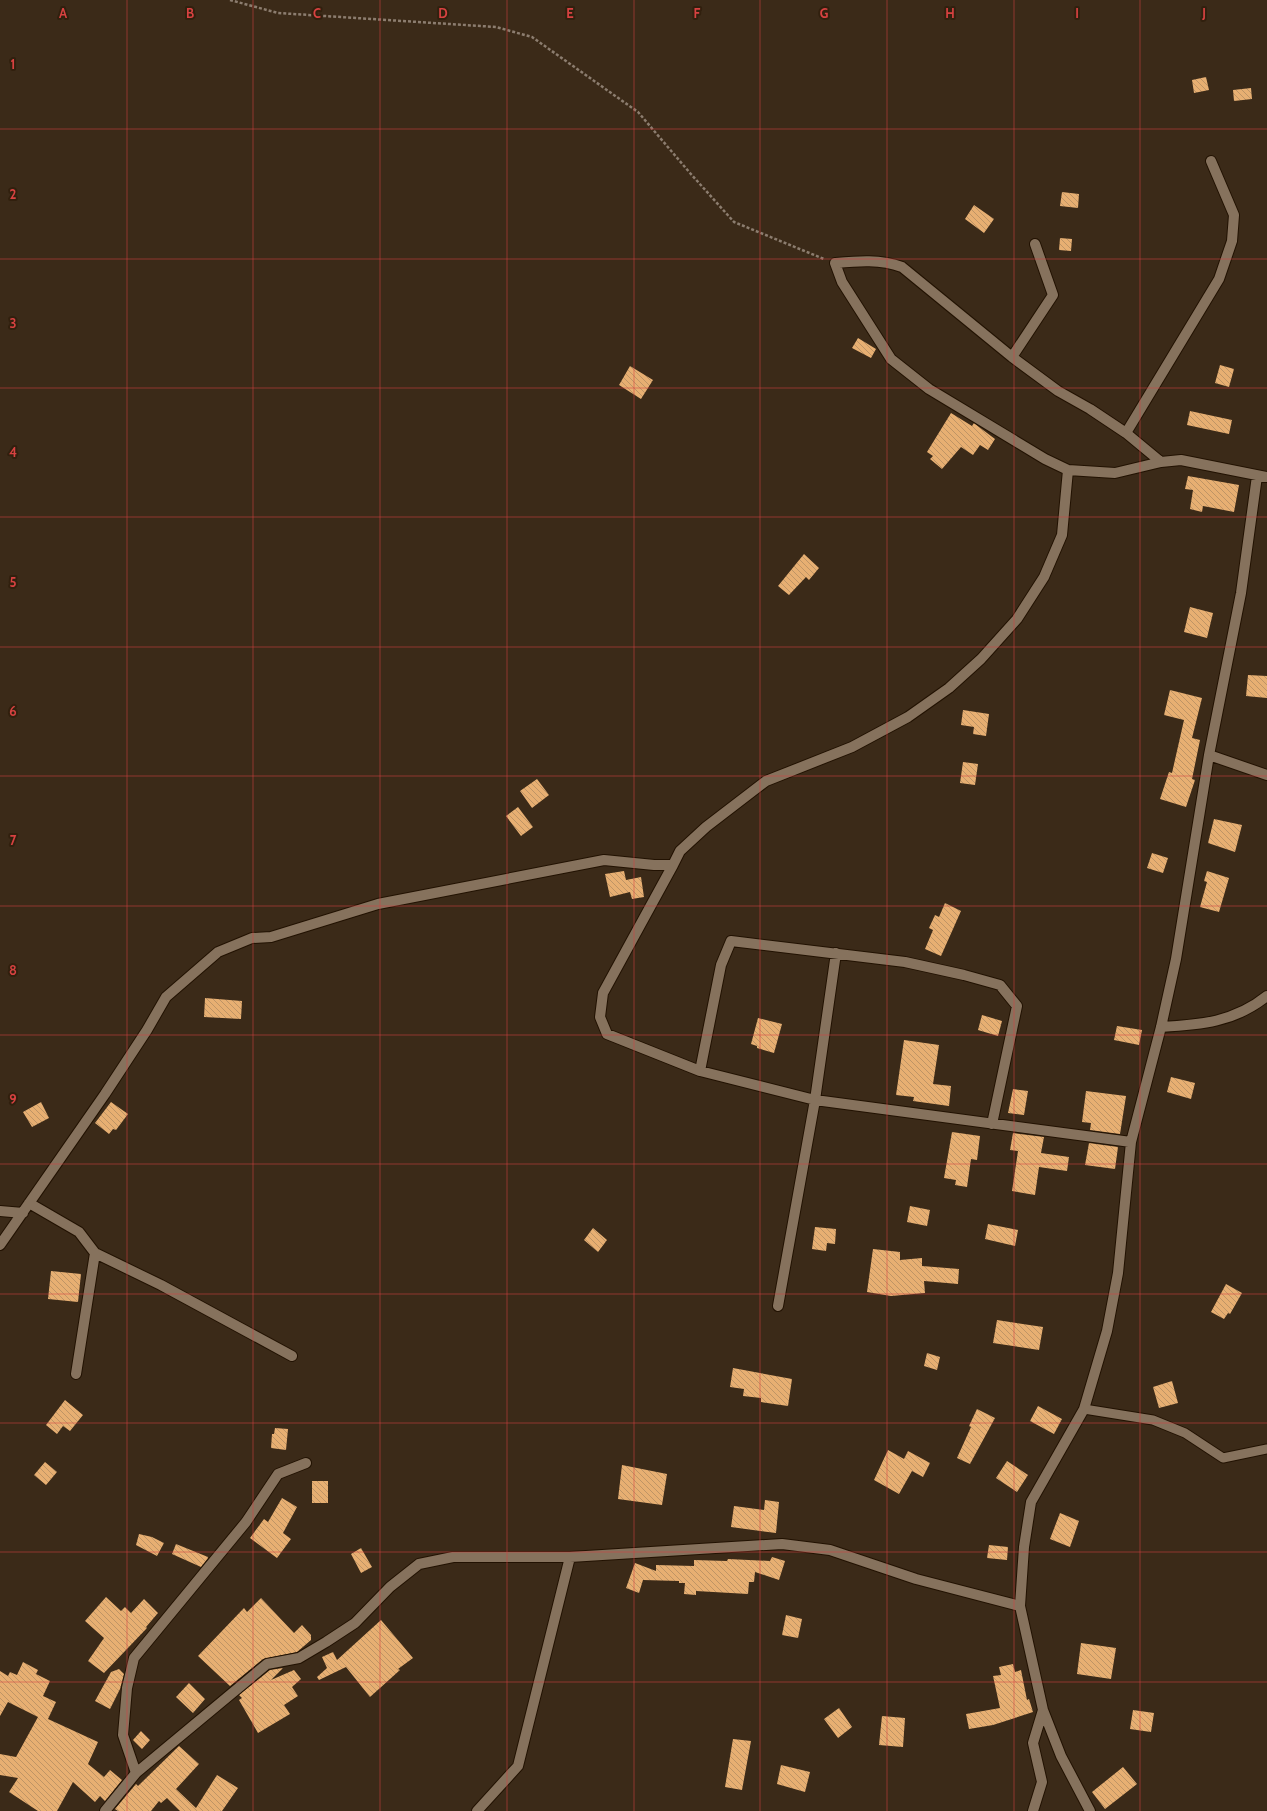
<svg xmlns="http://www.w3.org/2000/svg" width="1267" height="1811" font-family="Cabin,sans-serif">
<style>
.building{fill:url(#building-back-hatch)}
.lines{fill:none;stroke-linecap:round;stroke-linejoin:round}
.lane-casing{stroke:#221202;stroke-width:11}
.street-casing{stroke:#221202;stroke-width:12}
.path{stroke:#8c7d6f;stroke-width:2.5;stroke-dasharray:3 2;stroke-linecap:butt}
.lane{stroke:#86725d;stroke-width:9}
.street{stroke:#86725d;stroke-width:10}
.grid{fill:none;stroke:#d84241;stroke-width:1;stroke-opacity:0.55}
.grid-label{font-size:13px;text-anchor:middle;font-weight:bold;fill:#d84241;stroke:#31200e;stroke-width:4;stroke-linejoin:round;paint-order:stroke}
</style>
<defs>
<pattern id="building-back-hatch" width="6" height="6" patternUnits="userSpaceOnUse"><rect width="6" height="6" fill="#e7af72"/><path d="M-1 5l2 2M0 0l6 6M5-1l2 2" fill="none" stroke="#be9465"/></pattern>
</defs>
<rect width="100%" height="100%" fill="#3b2a18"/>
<path class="building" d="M1206,77L1209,90L1194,93L1192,80Z
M1251,88L1252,99L1234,101L1233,90Z
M1062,192L1079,194L1078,208L1060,206Z
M974,205L994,219L984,233L965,219Z
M1060,238L1072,239L1071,251L1059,250Z
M858,338L876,349L871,358L852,348Z
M1220,365L1234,369L1229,387L1215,383Z
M630,366L653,380L641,399L619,385Z
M1190,411L1232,420L1229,434L1187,425Z
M951,413L972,426L974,423L979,427L995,439L988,450L980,445L973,455L961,447L942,469L930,459L933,456L927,452Z
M1188,476L1239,485L1234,512L1203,506L1202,512L1190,509L1193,490L1185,489Z
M804,554L819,568L809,580L806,577L789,595L778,586Z
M1190,607L1213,613L1207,638L1184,632Z
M1248,675L1267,676V698L1246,696Z
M1170,690L1202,698L1192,738L1200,740L1192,779L1195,780L1186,807L1160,799L1169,772L1172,773L1184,720L1164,715Z
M963,710L989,714L986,736L973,734L974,727L961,725Z
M963,762L978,764L975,785L960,783Z
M537,779L549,795L532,808L520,791Z
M518,807L533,827L521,836L506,816Z
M1214,819L1242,825L1235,852L1208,843Z
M1152,853L1168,858L1163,873L1147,868Z
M624,871L626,880L641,877L644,897L632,899L630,892L610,897L605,874Z
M1207,871L1229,878L1219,912L1200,907L1207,882L1204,881Z
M945,903L961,911L941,956L925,949L933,930L929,928L935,915L939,917Z
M205,998L242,1001L241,1019L204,1017Z
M982,1015L1002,1021L998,1036L978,1030Z
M758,1018L782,1024L774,1053L757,1048V1046L751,1044Z
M1117,1026L1142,1030L1139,1045L1114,1040Z
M904,1040L939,1045L933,1084L951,1086L949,1106L913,1101L914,1097L896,1095Z
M1171,1077L1195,1083L1191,1099L1167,1092Z
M1013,1089L1028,1091L1024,1115L1008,1113Z
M1086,1091L1126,1096L1120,1134L1090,1130L1091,1123L1082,1122Z
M41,1102L49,1118L32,1127L23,1112Z
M111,1102L128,1114L116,1130L113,1129L109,1134L95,1123Z
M952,1132L980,1136L977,1160L971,1159L967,1187L955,1185L956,1180L944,1178Z
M1013,1133L1044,1137L1041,1153L1069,1157L1067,1171L1039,1167L1035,1195L1012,1191L1018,1151L1010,1150Z
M1089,1143L1118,1147L1115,1169L1085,1165Z
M910,1206L930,1210L927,1226L907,1222Z
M988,1224L1018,1230L1015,1246L985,1239Z
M815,1227L836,1229L835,1244L827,1243L826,1251L812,1249Z
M593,1228L607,1240L598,1252L584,1240Z
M873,1249L900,1252V1260L922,1258V1266L959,1269L958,1284L924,1281L925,1293L891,1296L867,1292Z
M51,1271L81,1274L78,1302L48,1299Z
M1226,1284L1242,1293L1230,1314L1228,1313L1224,1319L1211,1312Z
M997,1320L1043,1327L1039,1350L993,1343Z
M927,1353L940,1357L937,1370L924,1366Z
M733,1368L792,1379L788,1406L761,1402V1398L743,1396L744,1389L730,1387Z
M1172,1381L1178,1403L1159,1408L1153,1387Z
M65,1400L83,1415L70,1431L63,1426L57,1434L46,1425Z
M1038,1406L1062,1419L1054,1434L1030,1421Z
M977,1409L995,1418L970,1464L957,1458L971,1427L969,1426Z
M275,1428L288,1429L286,1450L271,1448L272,1434H274Z
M888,1450L904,1459L908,1451L930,1463L923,1477L912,1471L899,1494L874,1480Z
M1007,1461L1028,1475L1017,1492L996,1478Z
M45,1462L57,1472L46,1485L34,1475Z
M622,1465L667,1474L662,1505L618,1499Z
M312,1481H328V1503H312Z
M282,1498L297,1507L283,1533L291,1539L277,1558L250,1538L264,1519L268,1522Z
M765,1500L779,1502L776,1533L731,1527L734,1506L764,1510Z
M1060,1513L1079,1521L1070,1547L1050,1539Z
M139,1534L152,1537L164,1543L157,1556L136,1545Z
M176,1544L208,1557V1558L201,1567L172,1554Z
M989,1545L1008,1547L1007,1560L987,1558Z
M361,1548L372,1567L361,1573L351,1554Z
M772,1557L785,1561L779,1580L755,1572L754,1582H749L748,1594L696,1591V1595L684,1594L685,1583H679V1581L643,1580L639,1593L626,1588L635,1563L656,1571V1565L694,1566V1560L727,1561L728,1559L770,1561Z
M106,1597L121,1611L125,1607L131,1613L144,1599L158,1613L146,1627L147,1628L104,1673L88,1661L104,1638L85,1621Z
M261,1598L294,1633L302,1625L311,1635V1640L297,1652L263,1659L230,1686L198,1656L244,1608L247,1612Z
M786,1615L802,1619L798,1638L782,1635Z
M381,1620L413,1658L398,1669L400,1670L370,1697L346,1667L319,1680L317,1677L327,1668L322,1657L333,1652L337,1660Z
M1081,1643L1116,1648L1111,1679L1077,1674Z
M23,1662L38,1670L36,1674L50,1681L43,1696L56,1702L48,1719L98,1742L88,1764L104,1777L110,1770L122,1780L105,1801L100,1796L95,1802L73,1782L57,1811H38L9,1792L18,1778L0,1775V1754L16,1757L38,1717L8,1702L0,1716V1671L8,1676L10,1672L17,1675Z
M1013,1664L1015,1672L1021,1670L1027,1700L1029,1699L1033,1712L993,1725L969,1729L966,1714L1000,1708L993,1676L1001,1675L999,1667Z
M283,1668L271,1680L294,1670L301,1679L292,1687L298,1696L284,1705L290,1714L258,1733L239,1700L242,1698L239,1695L270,1670Z
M119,1669L124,1674L120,1689L110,1709L95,1701L111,1672Z
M189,1683L205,1699L193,1713L176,1697Z
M839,1708L852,1727L838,1738L824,1719Z
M1133,1710L1154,1713L1151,1732L1130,1729Z
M882,1716L905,1718L903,1747L879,1745Z
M141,1731L150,1740L142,1749L133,1740Z
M733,1739L751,1741L742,1790L725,1787Z
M179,1746L199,1764L176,1789L196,1808L217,1775L238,1788L222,1811H180L167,1798L161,1803L159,1801L151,1811H118L115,1809L136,1784L138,1786Z
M781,1765L810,1772L805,1792L777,1784Z
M1123,1767L1137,1784L1105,1809L1092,1792Z"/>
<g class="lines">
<defs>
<path id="lane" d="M1084,1409L1153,1420L1185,1433L1223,1458L1267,1449"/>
<path id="street" d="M1012,357L1053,295L1035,244
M1126,433L1219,279L1232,241L1234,215L1211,161
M1161,462L1126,433L1090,409L1058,391L1012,357L902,267C880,259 858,261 835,263L842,282L891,359L929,389L1045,459L1068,470L1115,473L1161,462L1181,460L1267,477
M1209,755L1267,775
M673,865L603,993L600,1017L607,1034L700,1071L815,1100L1131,1142
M1161,1027C1200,1025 1235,1022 1267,996
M700,1071L721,965L731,941L905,962L964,975L1000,985L1017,1006L992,1124
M29,1203L79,1232L95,1253L76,1374
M0,1211L23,1213
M0,1245L105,1094L147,1030L166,997L218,952L252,938L271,937L378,904L604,860L654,865H673L680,851L706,827L766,781L852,747L908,717L949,688L981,659L1017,619L1044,577L1062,535L1068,470
M95,1253L161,1285L292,1356
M778,1306L815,1100L836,953
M136,1773L123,1735L127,1688L134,1658L246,1522L278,1474L306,1463
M105,1811L136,1773L267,1664L299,1658L326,1642L355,1623L390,1587L419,1564L453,1557H570L782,1544L830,1550L916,1579L1020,1606
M477,1811L518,1766L570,1557
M1033,1811L1042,1782L1033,1743L1043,1710
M1090,1811L1061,1756L1043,1710L1020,1606L1024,1547L1031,1502L1084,1409L1107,1331L1118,1273L1131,1142L1161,1027L1176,959L1209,755L1241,593L1257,476"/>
</defs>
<use href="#lane" class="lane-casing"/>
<use href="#street" class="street-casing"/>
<path class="path" d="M230,0L278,13L496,27L532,37L638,112L690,173L734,222L824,259"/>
<use href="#lane" class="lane"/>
<use href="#street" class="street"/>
</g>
<path class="grid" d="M127,0V1811M253,0V1811M380,0V1811M507,0V1811M634,0V1811M760,0V1811M887,0V1811M1014,0V1811M1140,0V1811M0,129H1267M0,259H1267M0,388H1267M0,517H1267M0,647H1267M0,776H1267M0,906H1267M0,1035H1267M0,1164H1267M0,1294H1267M0,1423H1267M0,1552H1267M0,1682H1267"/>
<g class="grid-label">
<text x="63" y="18">A</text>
<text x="190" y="18">B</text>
<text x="317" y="18">C</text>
<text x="443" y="18">D</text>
<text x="570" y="18">E</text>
<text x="697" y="18">F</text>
<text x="824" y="18">G</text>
<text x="950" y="18">H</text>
<text x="1077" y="18">I</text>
<text x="1204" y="18">J</text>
<text x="13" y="69">1</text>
<text x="13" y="199">2</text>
<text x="13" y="328">3</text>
<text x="13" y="457">4</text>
<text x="13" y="587">5</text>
<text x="13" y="716">6</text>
<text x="13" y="845">7</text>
<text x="13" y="975">8</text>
<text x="13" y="1104">9</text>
</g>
</svg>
